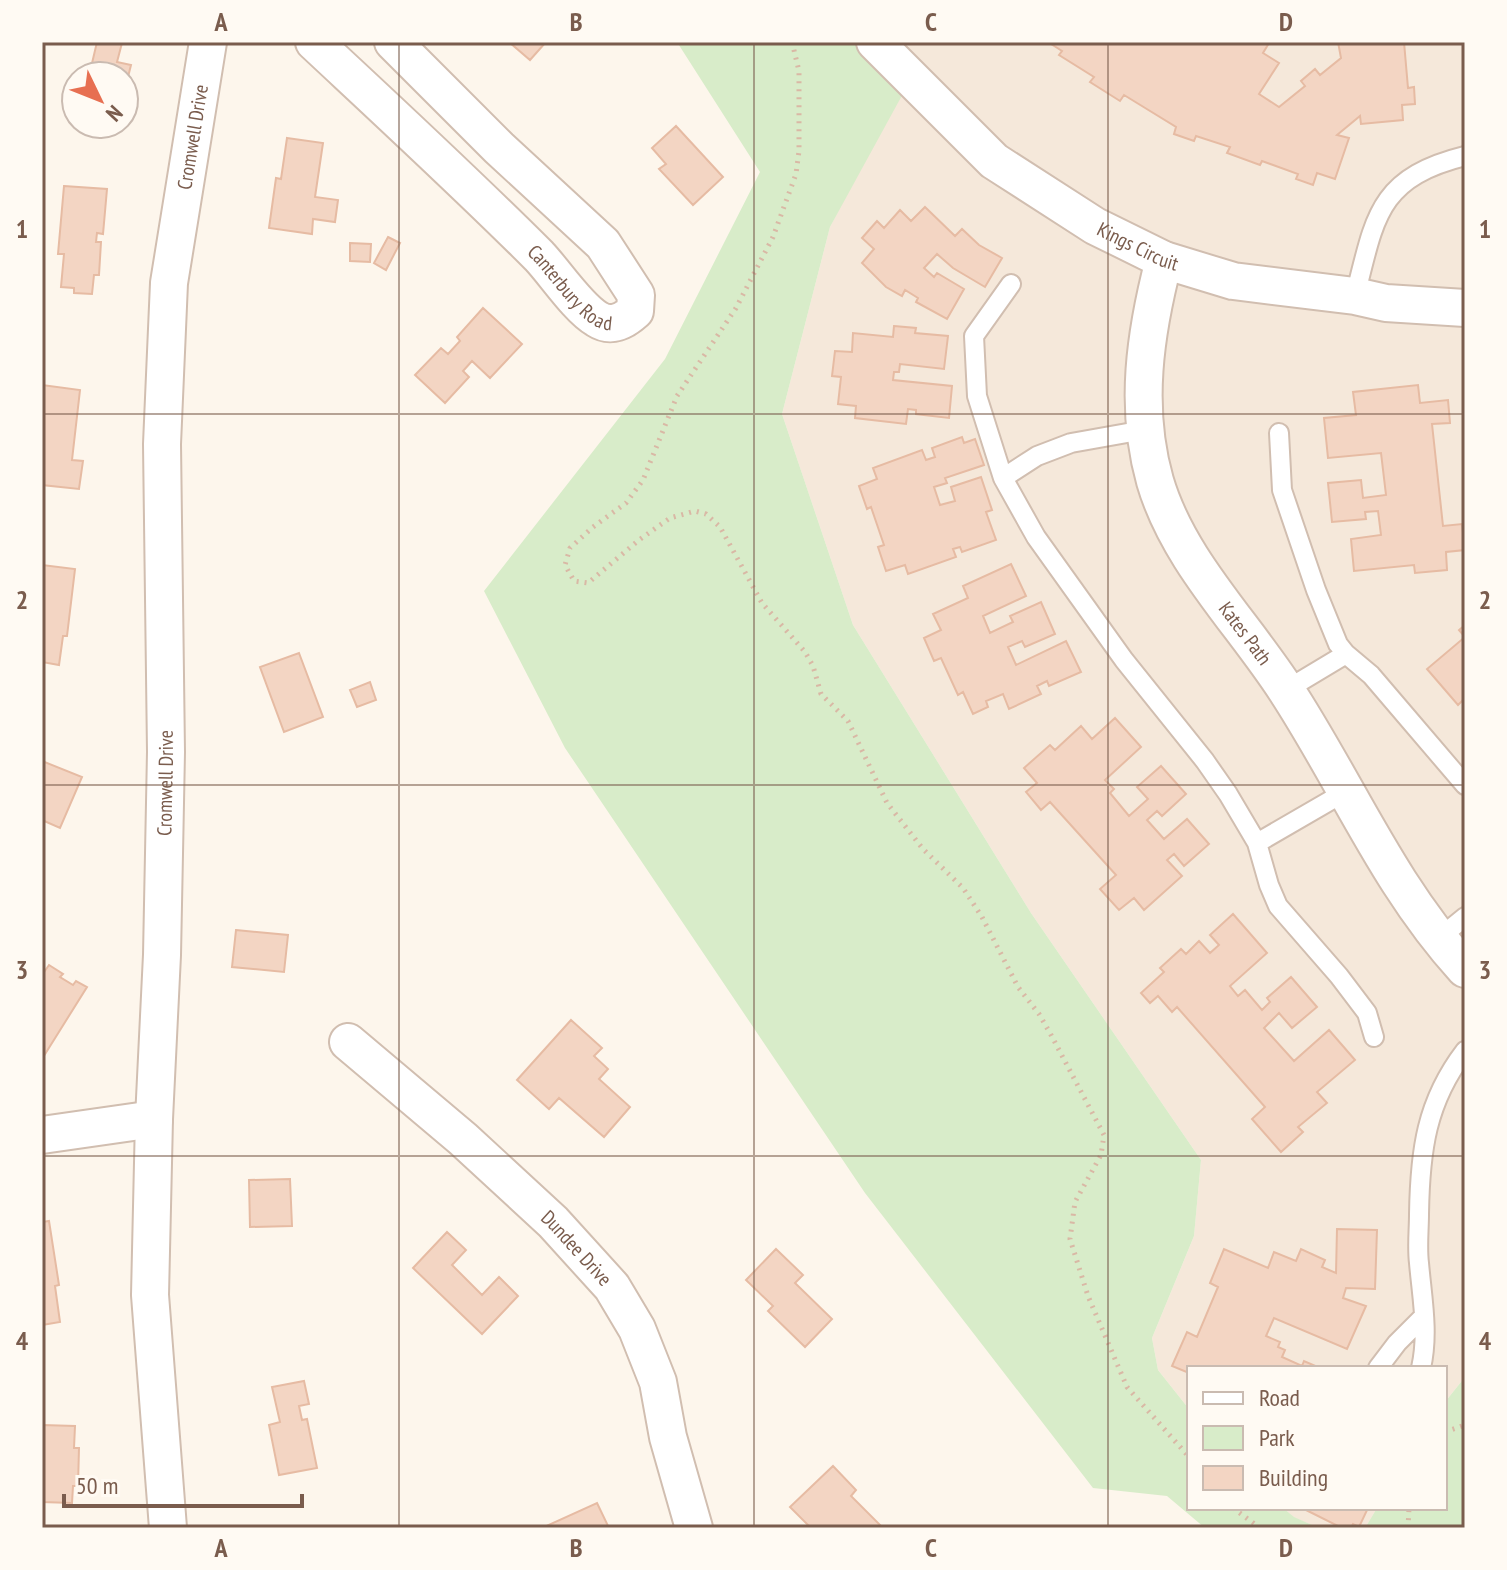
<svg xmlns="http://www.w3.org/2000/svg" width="1507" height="1570" font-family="'PT Sans Narrow',sans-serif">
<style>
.residential{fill:#f5e8da}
.green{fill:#d8ecc9}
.building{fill:#f3d5c3;stroke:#e6bba3;stroke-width:2}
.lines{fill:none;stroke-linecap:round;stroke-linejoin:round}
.lane-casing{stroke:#d1beb0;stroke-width:22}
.street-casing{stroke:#d1beb0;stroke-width:40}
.path{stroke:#d9b8a5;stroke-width:5;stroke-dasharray:2 6;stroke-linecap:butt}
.lane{stroke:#fff;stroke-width:18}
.street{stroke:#fff;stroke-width:36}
.grid{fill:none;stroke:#7a5c4d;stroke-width:2;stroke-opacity:0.55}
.labels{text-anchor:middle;stroke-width:6;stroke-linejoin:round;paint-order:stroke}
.street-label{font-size:20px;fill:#7a5c4d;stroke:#fffaf3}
.neatline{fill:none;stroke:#7a5c4d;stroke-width:3}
.grid-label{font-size:26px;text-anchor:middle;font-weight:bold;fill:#7a5c4d}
</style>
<rect width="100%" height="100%" fill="#fdf6ec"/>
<path class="residential" d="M880,42H1465V1377L1445,1402V1368H1189V1409L1158,1370L1152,1338L1194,1236L1201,1160L1031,913L853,625L782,414L830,227L853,182Z
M1283,1508H1377L1365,1528H1319L1293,1517Z"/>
<path class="green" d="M677,42H880L911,79L830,227L782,414L853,625L1031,913L1201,1160L1194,1236L1152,1338L1158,1370L1189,1409V1508H1283L1294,1517L1319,1528H1205L1167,1496L1093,1488L865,1193L565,748L484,591L665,359L760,172Z
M1465,1377V1528H1365L1377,1508H1445V1402Z"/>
<path class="building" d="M97,42L122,43L117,62L131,65L124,93V76H89Z
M509,42H546L530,60Z
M1048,42H1266L1269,43L1263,53L1279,63L1259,94L1279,107L1305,86L1301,81L1315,69L1320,75L1341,58L1338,42H1404L1408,88L1414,87L1415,104L1402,105L1403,120L1361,124L1360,116L1337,135L1349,138L1335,179L1317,173L1313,185L1296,179L1298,174L1262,161L1260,165L1227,153L1230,147L1196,136L1194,141L1174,134L1176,127L1124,95L1120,101L1090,82L1094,77L1059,55L1062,51Z
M676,126L723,177L693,205L659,169L666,164L652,148Z
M287,138L323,143L315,197L338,200L335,222L313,219L312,234L269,228L276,178L281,179Z
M64,186L107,189L103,234L97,233L96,242H101L99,275H94L92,294L74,293V288L61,287L64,254H58Z
M925,207L955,236L962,229L979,245L1002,258L985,287L953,268L937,254L924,268L934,277L937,273L964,289L947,319L916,302L918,298L905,290L902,296L886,287L862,263L874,249L862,238L877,221L884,228L900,210L911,221Z
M388,237L400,243L386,270L374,263Z
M350,243L371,244L370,262L350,261Z
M483,308L522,344L490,378L472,361L463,371L469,377L445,403L415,375L441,348L448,354L460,341L457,337Z
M894,326L916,328L915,333L948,336L944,369L900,364L899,372H894L893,380L952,386L949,418L916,414V410L908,409L906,424L855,418L856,406L838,404L841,377L832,376L835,351L852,352L853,333L893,337Z
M42,385L80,390L72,460L83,461L79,489L42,485Z
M1418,385L1420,403L1448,400L1450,423L1432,424L1443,526L1462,524L1465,550L1446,552L1447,570L1415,573L1414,565L1354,571L1351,539L1381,535L1378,511L1365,512L1366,519L1332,522L1328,483L1361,480L1363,498L1386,495L1381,453L1328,458L1324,418L1356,415L1353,392Z
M962,437L964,443L975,439L984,465L945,478L947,483L934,487L940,505L955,501L951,487L981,477L992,510L986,512L996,540L962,552L960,547L953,549L956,557L908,574L905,565L886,571L878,547L884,545L871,507L867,509L859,486L877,479L873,468L922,450L926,460L935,457L932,448Z
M1011,564L1026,596L983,616L990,633L1013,622L1010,616L1041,602L1055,634L1025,647L1022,641L1008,647L1016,665L1066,641L1081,672L1049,686L1047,681L1037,686L1041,694L1009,709L1003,694L986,701L988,707L973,714L963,692L958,695L941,658L934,661L924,638L941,630L933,614L968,598L963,586Z
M42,565L75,569L67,636H63L59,665L42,662Z
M1465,625V698L1458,705L1427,669L1465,637L1459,630Z
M299,653L323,717L284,732L260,667Z
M370,682L376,700L357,707L350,690Z
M1115,718L1141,747L1105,780L1114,789L1110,793L1129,816L1148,799L1137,787L1161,766L1186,794L1162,816L1157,811L1147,820L1164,839L1187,819L1209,844L1184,866L1174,854L1167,860L1182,876L1144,910L1134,898L1119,910L1100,889L1116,875L1050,802L1041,810L1026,792L1037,783L1024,768L1050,745L1055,750L1081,726L1092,739Z
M42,761L82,777L60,828L42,820Z
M1233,914L1267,953L1230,986L1238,996L1245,990L1262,1010L1270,1002L1267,998L1291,977L1317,1007L1292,1028L1279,1013L1264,1028L1294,1061L1329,1030L1355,1060L1317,1092L1327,1103L1298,1127L1303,1132L1281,1152L1252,1119L1265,1107L1177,1007L1172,1012L1158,996L1150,1003L1141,993L1164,972L1160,968L1181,949L1186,954L1199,941L1210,953L1219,945L1210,935Z
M236,930L288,935L284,972L232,967Z
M49,965L63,974L60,977L73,985L76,981L87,987L42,1059V975Z
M571,1020L602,1048L594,1056L608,1069L599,1079L630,1107L604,1137L559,1098L549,1109L517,1080Z
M290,1179L292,1226L250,1227L249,1180Z
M49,1221L59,1285L55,1286L60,1322L42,1325V1222Z
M1337,1229L1377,1230L1375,1289L1346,1288L1343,1298L1366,1306L1347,1349L1274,1318L1266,1336L1280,1342L1278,1347L1285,1350L1282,1357L1302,1366L1304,1361L1320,1368H1189V1373L1172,1366L1187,1332L1197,1337L1218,1287L1210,1283L1224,1249L1268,1268L1274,1252L1296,1261L1301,1249L1325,1260L1322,1267L1336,1273Z
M447,1232L466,1250L452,1265L482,1295L499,1277L518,1296L482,1334L413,1268Z
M776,1249L803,1275L795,1283L832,1319L805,1347L768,1311L773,1306L746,1280Z
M304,1381L309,1404L299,1406L302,1420L307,1419L317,1468L279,1475L269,1425L280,1422L272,1387Z
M42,1425L75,1426L74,1448H79L78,1486H73L72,1503L42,1502Z
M833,1466L856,1490L851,1496L883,1528H811L790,1507Z
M597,1503L609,1528H542Z
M1302,1508H1368L1359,1527L1353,1524L1351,1528H1342Z"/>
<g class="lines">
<defs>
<path id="lane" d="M1011,284L974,336L977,396L1003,478L1037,456L1071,443L1144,430
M1355,296C1375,218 1377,178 1465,156
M1279,433L1282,490L1316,590L1338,644L1346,654L1286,690
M1003,478L1036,537L1124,660L1205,761L1228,794L1257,843
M1346,654L1371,675L1465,785
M1345,792L1257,843L1269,885L1278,906L1339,976L1367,1013L1374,1037
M1438,939L1465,917
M1378,1368L1397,1343L1424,1316
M1421,1368C1429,1333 1422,1298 1419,1263C1417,1247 1419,1230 1419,1214C1420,1151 1426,1102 1465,1051"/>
<g id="street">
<path id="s1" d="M314,42C390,113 466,183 539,256C555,273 578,308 597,319C611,328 624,321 635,311L636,295L603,244L499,148L393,42"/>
<path id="s2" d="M875,42L994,161L1095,226L1164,260L1233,281L1355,296L1386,303L1465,308"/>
<path id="s3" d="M1164,260C1145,333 1134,407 1155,481C1178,560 1242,622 1286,690C1348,785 1387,883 1465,969"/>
<path id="s4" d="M348,1042L463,1139L553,1222L612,1287L637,1329L658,1382L668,1437L694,1528"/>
<path d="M42,1135L154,1119"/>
<path id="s5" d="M168,1528L150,1295L154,1119L162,955L166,752L162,444L169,283L208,42"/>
</g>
</defs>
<use href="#lane" class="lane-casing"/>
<use href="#street" class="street-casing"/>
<path class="path" d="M792,42L799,71V151L796,174L773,237L736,308L677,396L643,480L626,503L593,527L570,548L565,565L574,581L588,583L639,540L670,518L695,511L706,514L720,527L762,603L805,652L813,666L821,694L848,721L887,803L923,849L963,888L982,917L1018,987L1039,1014L1050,1033L1104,1135L1101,1155L1075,1202L1070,1239L1088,1296L1127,1387L1189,1457
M1445,1432L1465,1425
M1233,1508L1260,1528
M1408,1528L1409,1508"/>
<use href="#lane" class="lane"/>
<use href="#street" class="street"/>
</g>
<path class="grid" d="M399,42V1528M754,42V1528M1108,42V1528M42,414H1465M42,785H1465M42,1156H1465"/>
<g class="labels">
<g class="street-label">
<text dy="7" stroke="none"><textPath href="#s5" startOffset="1394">Cromwell Drive</textPath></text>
<text dy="7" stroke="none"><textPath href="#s2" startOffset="336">Kings Circuit</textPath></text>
<text dy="7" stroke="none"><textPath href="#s1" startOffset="356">Canterbury Road</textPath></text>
<text dy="7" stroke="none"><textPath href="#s3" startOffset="402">Kates Path</textPath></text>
<text dy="7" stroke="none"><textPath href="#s5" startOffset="746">Cromwell Drive</textPath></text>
<text dy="7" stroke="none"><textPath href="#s4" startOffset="308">Dundee Drive</textPath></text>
</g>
</g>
<rect width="1507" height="1570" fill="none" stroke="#fffaf3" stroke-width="88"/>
<rect x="1187" y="1366" width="260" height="144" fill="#fffaf3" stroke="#cabbb1" stroke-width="2"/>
<rect x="1203" y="1392" width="40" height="12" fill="#ffffff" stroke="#cabbb1" stroke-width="2"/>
<text x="1259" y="1406" font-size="24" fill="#7a5c4d">Road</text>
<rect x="1203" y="1426" width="40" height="24" fill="#d8ecc9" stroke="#cabbb1" stroke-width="2"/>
<text x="1259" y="1446" font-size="24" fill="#7a5c4d">Park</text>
<rect x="1203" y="1466" width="40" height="24" fill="#f3d5c3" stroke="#cabbb1" stroke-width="2"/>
<text x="1259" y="1486" font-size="24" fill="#7a5c4d">Building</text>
<g transform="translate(100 100) rotate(133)"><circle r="38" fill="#fffaf3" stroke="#cabbb1" stroke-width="2"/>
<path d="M0-6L14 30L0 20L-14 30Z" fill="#e76f51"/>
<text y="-12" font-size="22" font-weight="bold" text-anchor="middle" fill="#7a5c4d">N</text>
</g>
<path d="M64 1494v12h238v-12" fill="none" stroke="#7a5c4d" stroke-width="4"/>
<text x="76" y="1494" font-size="24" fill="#7a5c4d" stroke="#fffaf3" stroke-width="6" paint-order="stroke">50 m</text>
<rect x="44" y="44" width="1419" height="1482" class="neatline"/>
<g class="grid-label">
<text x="221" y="31">A</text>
<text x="576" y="31">B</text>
<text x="931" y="31">C</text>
<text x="1286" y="31">D</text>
<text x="22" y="238">1</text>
<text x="1485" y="238">1</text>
<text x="22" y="609">2</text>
<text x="1485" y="609">2</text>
<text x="22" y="979">3</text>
<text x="1485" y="979">3</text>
<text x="22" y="1350">4</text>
<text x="1485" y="1350">4</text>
<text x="221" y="1557">A</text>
<text x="576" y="1557">B</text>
<text x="931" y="1557">C</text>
<text x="1286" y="1557">D</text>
</g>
</svg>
